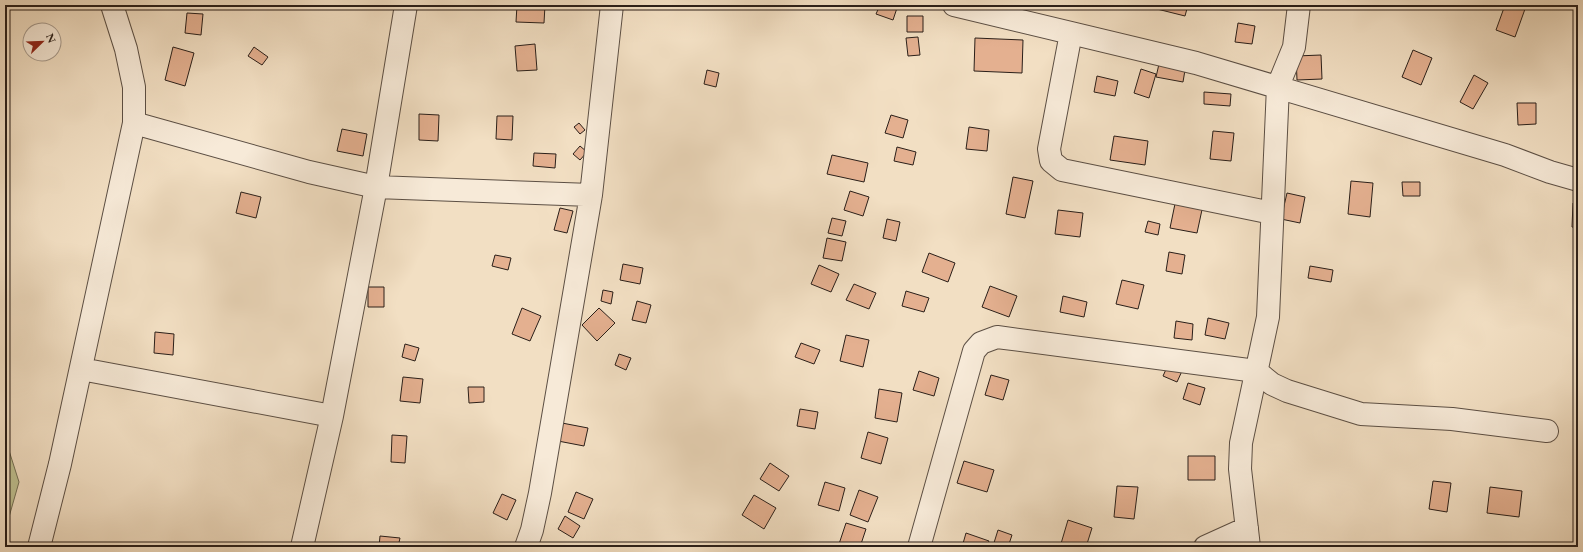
<svg xmlns="http://www.w3.org/2000/svg" width="1583" height="552" font-family="'EB Garamond',serif">
<style>
.green{fill:#bfc191;stroke:#747055}
.building{fill:#e4b090;stroke:#2a1f19}
.lines{fill:none;stroke-linecap:round;stroke-linejoin:round}
.minor-casing{stroke:#5c4f44;stroke-width:24}
.minor{stroke:#f7ead8;stroke-width:22}
</style>
<rect width="100%" height="100%" fill="#f2dfc3"/>
<filter id="stains"><feTurbulence type="fractalNoise" baseFrequency=".005" numOctaves="4"/><feColorMatrix values="0 0 0 0 .2 0 0 0 0 .09 0 0 0 0 .02 0 0 0 .5 -.17"/></filter>
<radialGradient id="worn" r=".72"><stop offset=".6" stop-color="#630" stop-opacity="0"/><stop offset="1" stop-color="#630" stop-opacity=".3"/></radialGradient>
<path class="green" d="M5,438L19,482L5,531Z"/>
<path class="building" d="M517,5H545L544,23L516,22Z
M561,5H579L578,8Z
M880,5H898L893,20L876,14Z
M1158,5H1188L1185,16L1157,9Z
M1358,5H1377V9L1358,7Z
M1505,5H1513L1525,9L1515,37L1496,30Z
M187,13L203,14L201,35L185,33Z
M907,16H923V32H907Z
M1238,23L1255,26L1252,44L1235,42Z
M918,37L920,55L908,56L906,38Z
M975,38L1023,40L1022,73L974,71Z
M535,44L537,70L517,71L515,46Z
M173,47L194,53L185,86L165,80Z
M254,47L268,57L262,65L248,56Z
M1413,50L1432,58L1421,85L1402,77Z
M1321,55L1322,79L1297,80L1296,56Z
M1159,64L1185,70L1183,82L1156,77Z
M1141,69L1156,74L1149,98L1134,93Z
M707,70L719,73L716,87L704,84Z
M1474,75L1488,83L1473,109L1460,102Z
M1097,76L1118,81L1115,96L1094,92Z
M1204,92L1231,94L1230,106L1204,104Z
M1517,103H1536V124L1518,125Z
M419,114L439,115L438,141L419,140Z
M891,115L908,120L903,138L885,133Z
M497,116H513L512,140L496,139Z
M579,123L585,130L580,134L574,127Z
M969,127L989,130L987,151L966,149Z
M342,129L367,134L363,156L337,151Z
M1213,131L1234,133L1231,161L1210,159Z
M1114,136L1148,141L1145,165L1110,160Z
M580,146L587,152L580,160L573,154Z
M897,147L916,152L913,165L894,161Z
M534,153L556,154L555,168L533,166Z
M832,155L868,163L864,182L827,174Z
M1013,177L1033,181L1025,218L1006,214Z
M1351,181L1373,183L1370,217L1348,214Z
M1402,182H1420V196H1403Z
M850,191L869,197L863,216L844,210Z
M241,192L261,197L256,218L236,213Z
M1287,193L1305,197L1300,223L1281,219Z
M1176,199L1203,205L1197,233L1170,228Z
M1573,203H1578V228L1572,227Z
M560,208L573,211L567,233L554,230Z
M1058,210L1083,213L1080,237L1055,234Z
M832,218L846,221L842,236L828,233Z
M887,219L900,222L896,241L883,238Z
M1148,221L1160,224L1158,235L1145,232Z
M827,238L846,242L842,261L823,258Z
M1169,252L1185,255L1182,274L1166,271Z
M929,253L955,263L948,282L922,272Z
M495,255L511,258L508,270L492,266Z
M623,264L643,268L640,284L620,280Z
M819,265L839,274L831,292L811,284Z
M1310,266L1333,270L1331,282L1308,278Z
M1122,280L1144,285L1138,309L1116,304Z
M854,284L876,293L869,309L846,300Z
M990,286L1017,296L1009,317L982,307Z
M368,287H384V307H368Z
M603,290L613,292L611,304L601,301Z
M906,291L929,298L924,312L902,306Z
M1063,296L1087,302L1084,317L1060,312Z
M637,301L651,305L646,323L632,320Z
M522,308L541,316L530,341L512,334Z
M599,308L615,323L597,341L582,325Z
M1208,318L1229,323L1225,339L1205,335Z
M1176,321L1193,324L1192,340L1174,338Z
M155,332L174,334L173,355L154,353Z
M846,335L869,340L863,367L840,361Z
M801,343L820,350L814,364L795,357Z
M405,344L419,348L415,361L402,357Z
M619,354L631,358L626,370L615,365Z
M1168,365L1182,371L1177,382L1163,376Z
M919,371L939,378L934,396L913,390Z
M991,375L1009,380L1003,400L985,395Z
M403,377L423,379L420,403L400,401Z
M1188,383L1205,388L1200,405L1183,399Z
M468,387H484V402L469,403Z
M879,389L902,393L897,422L875,418Z
M800,409L818,412L815,429L797,426Z
M562,423L588,428L584,446L558,441Z
M868,432L888,438L881,464L861,458Z
M392,435L407,436L405,463L391,462Z
M1188,456H1215V480H1188Z
M964,461L994,470L987,492L957,483Z
M770,463L789,476L779,491L760,479Z
M1433,481L1451,483L1447,512L1429,509Z
M825,482L845,488L839,511L818,505Z
M1117,486L1138,487L1134,519L1114,517Z
M1490,487L1522,491L1519,517L1487,513Z
M859,490L878,497L868,522L850,515Z
M576,492L593,499L584,519L568,512Z
M502,494L516,500L507,520L493,513Z
M754,495L776,508L764,529L742,515Z
M565,516L580,526L573,538L558,529Z
M1068,520L1092,528L1086,547H1060Z
M846,523L866,529L860,547H838Z
M998,530L1012,535L1008,547L993,546Z
M966,533L989,541L986,547H962Z
M380,536L400,538L398,547H379Z"/>
<g class="lines">
<defs>
<path id="minor" d="M954,5L1196,63L1505,155L1550,172L1578,180
M1071,33L1049,149L1051,161L1062,170L1272,213
M134,123L309,172L376,187L591,195
M81,369L332,416
M39,547L60,464L134,123V87L126,49L112,5
M302,547L332,416L376,187L406,5
M526,547L532,530L540,493L591,195L612,5
M919,547L974,351L981,343L997,337L1256,371L1272,384L1287,391L1361,414L1452,419L1547,431
M1205,547L1247,528
M1249,547L1240,469L1241,443L1268,317L1278,86L1294,47L1299,5"/>
</defs>
<use href="#minor" class="minor-casing"/>
<use href="#minor" class="minor"/>
</g>
<rect width="1583" height="552" fill="none" stroke="#f2dfc3" stroke-width="20"/>
<rect x="6" y="6" width="1571" height="540" fill="none" stroke="#2a1f19" stroke-width="2"/>
<rect x="10" y="10" width="1563" height="532" fill="none" stroke="#2a1f19"/>
<g transform="translate(42 42) rotate(67)"><circle r="19" fill="#f7ead8" stroke="#a5998c"/>
<path d="M0-3L7 15L0 10L-7 15Z" fill="#8f2418"/>
<text y="-6" font-size="11" font-weight="bold" text-anchor="middle" fill="#2a1f19">N</text>
</g>
<rect width="100%" height="100%" filter="url(#stains)"/>
<rect width="100%" height="100%" fill="url(#worn)"/>
</svg>
